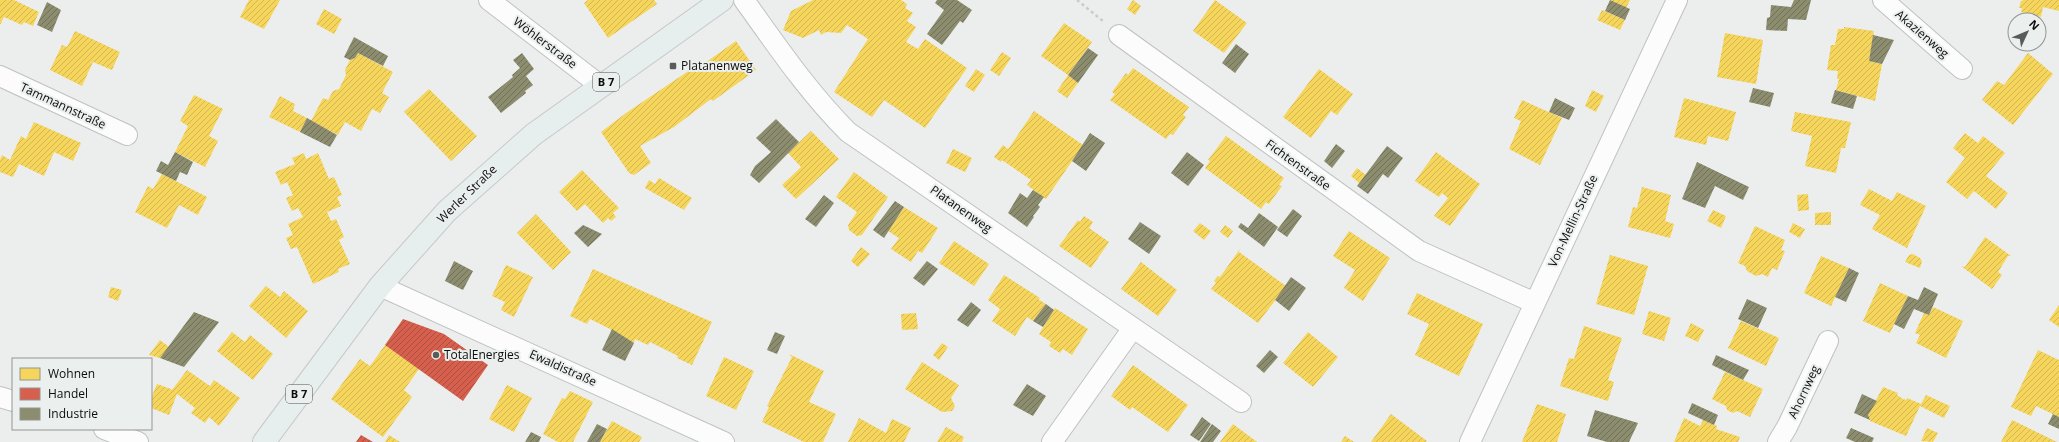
<svg xmlns="http://www.w3.org/2000/svg" width="2059" height="442" font-family="'Open Sans',sans-serif">
<style>
.homes{fill:url(#homes-hatch)}
.shops{fill:url(#shops-hatch)}
.industry{fill:url(#industry-hatch)}
.lines{fill:none;stroke-linecap:round;stroke-linejoin:round}
.minor-casing{stroke:#c0c1c1;stroke-width:22}
.primary-casing{stroke:#c7c8c8;stroke-width:24}
.path{stroke:#cacccb;stroke-width:2.5;stroke-dasharray:3 3;stroke-linecap:butt}
.minor{stroke:#fcfcfc;stroke-width:20}
.primary{stroke:#e6efee;stroke-width:22}
.poi-dot{fill:#5a5c5b;stroke:#ebefee;stroke-width:1.5}
.labels{text-anchor:middle;stroke-width:4;stroke-linejoin:round;paint-order:stroke}
.shield{fill:#ebefee;stroke:#4f5150;stroke-width:1}
.shield-label{font-size:11px;font-weight:bold;fill:#0c0d0d}
.street-label{font-size:12px;fill:#0c0d0d;stroke:#ebefee}
.poi-label{font-size:12px;fill:#0c0d0d;stroke:#ebefee;text-anchor:start}
</style>
<defs>
<pattern id="homes-hatch" width="6" height="6" patternUnits="userSpaceOnUse"><rect width="6" height="6" fill="#f6d55c"/><path d="M-1 1l2-2M0 6l6-6M5 7l2-2" fill="none" stroke="#d2b64f"/></pattern>
<pattern id="shops-hatch" width="6" height="6" patternUnits="userSpaceOnUse"><rect width="6" height="6" fill="#d6604d"/><path d="M-1 1l2-2M0 6l6-6M5 7l2-2" fill="none" stroke="#ac4e3e"/></pattern>
<pattern id="industry-hatch" width="6" height="6" patternUnits="userSpaceOnUse"><rect width="6" height="6" fill="#8c8c6e"/><path d="M-1 1l2-2M0 6l6-6M5 7l2-2" fill="none" stroke="#717159"/></pattern>
</defs>
<rect width="100%" height="100%" fill="#eceeed"/>
<path class="homes" d="M0,0H14L39,12L33,26L24,22L22,25L4,17L0,25Z
M249,0H280L264,29L240,17Z
M588,0H654L657,4L608,38L584,3Z
M813,0H901L907,4L905,8L913,13L907,21L916,27L906,42L918,49L925,39L967,68L925,128L884,100L872,117L834,92L868,39L847,25L841,33L826,32L821,35L819,30L803,38L783,30L791,11Z
M1133,0L1141,6L1135,15L1127,9Z
M1215,0L1247,23L1224,53L1193,31Z
M1610,0H1630L1626,8Z
M2024,0H2059V11L2043,7L2041,17L2021,12L2022,8H2019L2021,1Z
M324,9L342,19L334,34L316,24Z
M1602,10L1625,20L1620,30L1597,20Z
M1064,23L1092,42L1068,75L1041,56Z
M1844,27L1874,31L1869,61L1882,64L1875,101L1836,90L1839,79H1837L1838,71L1827,70L1831,45H1835L1838,29H1844Z
M75,31L120,52L112,70L93,62L82,86L50,70L62,45L67,47Z
M1725,33L1763,40L1756,84L1717,77Z
M736,41L756,70L713,101L711,99L674,127L640,146L651,163L634,175L629,173L601,132L626,113L690,70L692,72Z
M1002,52L1011,58L999,76L990,70Z
M358,53L393,72L382,93L389,97L380,113L372,109L361,131L345,122L338,135L311,121L323,98L328,100L333,91L339,89L346,75L345,70L350,60L355,58Z
M2028,53L2053,74L2013,125L1982,100L1997,81L2004,85Z
M1133,68L1189,107L1183,115L1186,117L1173,135L1170,134L1166,139L1110,100L1115,94L1112,92L1126,73L1128,75Z
M976,69L985,75L974,92L965,86Z
M1319,69L1353,94L1337,115L1331,111L1311,138L1283,117Z
M1068,75L1078,83L1067,98L1057,91Z
M429,89L477,136L451,161L404,112Z
M1592,90L1604,96L1596,112L1585,106Z
M194,95L223,109L209,136L218,141L205,167L175,152L188,126L180,121Z
M280,96L295,104L293,111L307,118L300,132L269,117Z
M1684,98L1736,112L1728,141L1708,136L1706,145L1674,137Z
M1522,100L1562,118L1540,165L1509,149L1521,121L1514,118Z
M1034,111L1083,145L1046,199L1027,185L1031,180L1002,160L1001,162L994,157L1003,145L1008,149L1011,145Z
M1795,112L1851,122L1845,148H1841L1836,173L1805,166L1812,136L1791,131Z
M34,122L81,143L73,161L54,152L44,176L19,164L13,177L0,172V160L2,155L10,160L21,136L26,139Z
M811,131L839,159L796,199L782,185L801,167L788,153Z
M1965,133L1978,143L1983,136L2005,153L1986,176L2008,193L1996,209L1974,191L1967,199L1946,182L1965,158L1953,148Z
M1226,136L1284,178L1279,185L1282,186L1269,204L1266,202L1261,209L1205,168L1210,161L1208,160Z
M953,149L972,158L965,172L946,163Z
M1436,152L1480,184L1450,226L1434,216L1448,198L1442,193L1439,197L1415,181Z
M304,153L306,159L318,153L329,179L334,177L342,195L337,197L341,206L327,212L331,221L336,219L344,237L339,240L350,264L338,269L339,272L313,284L297,247L291,249L286,238L293,235L288,224L303,217L298,208L292,211L286,198L293,195L287,182L281,185L275,172L295,164L292,158Z
M1357,168L1366,175L1359,183L1351,176Z
M582,170L619,208L613,213L616,217L611,221L608,218L603,223L585,204L577,211L559,192Z
M854,172L888,197L862,235L857,236L849,230L848,225L857,212L836,197Z
M162,174L207,197L198,215L179,205L167,228L135,212L148,186L153,189Z
M659,178L692,198L684,210L645,188L649,180L655,184Z
M1642,187L1671,195L1665,221L1674,224L1670,238L1628,227L1633,207L1637,208Z
M1869,189L1892,201L1897,192L1926,206L1907,248L1872,229L1880,215L1860,205Z
M1808,194L1809,210L1798,211L1797,195Z
M904,207L938,228L922,253L918,251L911,262L891,249L899,238L888,231Z
M1713,210L1726,216L1721,228L1707,221Z
M1831,212V225H1815V213Z
M536,214L571,252L553,270L517,233Z
M1084,216L1093,222L1089,228L1109,242L1091,268L1059,246L1078,220L1080,222Z
M1200,223L1211,231L1204,240L1193,231Z
M1793,223L1805,229L1800,238L1789,232Z
M1225,225L1233,231L1228,238L1220,232Z
M1755,226L1785,240L1781,250L1785,251L1777,270L1772,268L1768,277L1762,274L1756,276L1747,271L1745,266L1738,263Z
M1349,231L1390,258L1363,301L1344,288L1355,270L1333,256Z
M1985,237L2011,256H2008L1998,272L2002,275L1992,289L1961,266L1965,267Z
M954,241L989,264L974,286L939,263Z
M861,247L870,254L858,267L851,261Z
M1240,249L1239,252L1286,286L1258,323L1211,289L1216,283L1214,281L1218,276L1220,277Z
M1913,254L1920,258L1922,261L1920,268L1905,262L1909,255Z
M1610,255L1648,266L1634,315L1596,304Z
M1821,256L1849,268L1831,306L1804,293Z
M1141,262L1177,290L1158,316L1121,289Z
M506,265L533,277L514,317L501,310L505,302L492,296Z
M593,269L712,322L692,365L677,358L678,356L650,342L648,345L635,339L634,343L620,335V334L590,319L587,324L570,316Z
M1004,275L1040,298L1038,299L1046,304L1033,321L1027,317L1015,336L992,321L1000,309L988,300Z
M1880,283L1908,296L1890,333L1863,321Z
M266,286L280,297L284,291L308,311L286,338L249,306Z
M111,287L122,290L118,301L108,297Z
M1417,293L1483,324L1459,376L1415,355L1429,324L1407,314Z
M2059,305V327L2049,320Z
M1933,307L1963,321L1946,358L1916,343L1920,335L1915,333L1924,313L1929,315Z
M1055,308L1088,329L1072,355L1063,349L1060,353L1049,346L1051,342L1039,334Z
M1649,311L1671,318L1664,341L1642,334Z
M916,313L918,329L902,330L901,314Z
M1741,321L1779,338L1766,366L1728,348Z
M1691,323L1704,330L1698,342L1685,336Z
M1584,326L1622,338L1608,380L1614,382L1608,401L1560,386L1569,358L1574,359Z
M232,332L245,342L250,335L273,354L253,380L217,351Z
M1308,332L1338,357L1313,387L1283,363Z
M160,340L169,347L160,358L149,355Z
M942,343L948,347L939,360L933,355Z
M385,345L419,369L404,390L412,397L383,437L331,399L360,359L370,366Z
M2038,350L2059,360V417L2036,406L2031,416L2011,407Z
M789,354L824,371L809,402L836,414L823,442H804L762,422L769,407L767,406L792,357Z
M724,357L754,371L736,410L706,396Z
M922,362L959,385L951,398L955,406L952,411L942,412L905,389Z
M1133,365L1188,405L1168,432L1132,407L1130,410L1111,396Z
M187,370L210,386L214,380L240,398L219,426L209,417L205,423L191,413L195,408L172,390Z
M1725,372L1763,389L1750,417L1737,411L1733,413L1727,410L1726,406L1712,399Z
M157,384L171,389L177,394L169,415L151,408V398Z
M507,385L532,398L514,432L489,419Z
M1883,387L1898,393L1897,395L1903,399L1906,400L1907,398L1921,404L1926,395L1950,406L1944,418L1920,406L1906,436L1870,421L1868,415Z
M570,391L593,402L573,442H558L543,434L562,398L565,399Z
M1537,404L1566,414L1557,442H1522Z
M1391,414L1427,441L1426,442H1371Z
M859,418L886,433L892,419L911,428L904,442H848Z
M1684,418L1700,426L1703,420L1717,426L1716,429L1740,437L1738,442H1674Z
M2012,420L2057,442H2001Z
M612,421L642,437L639,442H600Z
M1233,424L1257,442H1220Z
M946,427L964,437L962,442H937Z
M1927,428L1938,433L1933,442L1921,441Z
M389,435L400,442H385Z
M1345,436L1354,442H1341Z"/>
<path class="shops" d="M403,319L444,334L488,365L463,401L385,345Z
M361,435L373,442H356Z"/>
<path class="industry" d="M937,0H957L972,10L963,23L960,21L942,45L927,34L944,10L935,3Z
M1610,0L1630,9L1625,20L1605,11Z
M1794,0H1811L1806,20L1788,19L1787,31L1766,30L1767,18L1770,17L1771,5L1791,7Z
M47,2L61,10L52,32L37,25Z
M1873,35L1894,40L1882,64L1869,61Z
M354,37L388,56L383,66L358,53L355,58L350,60L344,57Z
M1236,44L1249,54L1235,73L1222,63Z
M1088,48L1098,55L1078,83L1068,75Z
M522,53L534,69L526,76L533,85L525,91L526,93L501,113L488,97L513,77L512,75L520,68L513,60Z
M1753,88L1774,93L1770,107L1749,102Z
M1835,90L1857,96L1853,109L1831,103Z
M1555,98L1575,108L1569,120L1549,112Z
M307,118L337,135L330,147L300,132Z
M776,119L799,142L759,183L750,175L755,166L771,152L756,138Z
M1090,133L1105,143L1086,171L1072,161Z
M1336,144L1345,151L1332,168L1324,161Z
M1387,146L1403,158L1388,178L1383,174L1368,194L1357,186Z
M175,152L193,162L187,175L180,172L176,181L156,171L161,161L168,165Z
M1187,152L1204,165L1188,186L1171,173Z
M1697,162L1749,187L1743,200L1715,186L1705,208L1682,199Z
M1033,190L1044,197L1038,205L1040,207L1033,216L1034,217L1027,227L1008,213L1020,193L1027,198Z
M824,195L834,203L816,227L805,219Z
M895,201L904,207L884,238L873,230Z
M1293,209L1302,216L1287,237L1277,230Z
M1259,213L1278,227L1264,247L1238,227L1241,223L1248,228Z
M1140,222L1161,236L1149,254L1128,239Z
M583,225L602,234L588,247L574,233Z
M454,261L473,271L463,290L445,281Z
M927,261L938,269L924,286L913,278Z
M1849,268L1859,273L1846,302L1835,297Z
M1291,277L1306,288L1289,311L1275,300Z
M1924,287L1938,294L1929,315L1914,309L1904,329L1894,324L1908,296L1918,300Z
M1747,299L1767,308L1758,328L1738,319Z
M971,302L981,310L968,327L957,320Z
M1046,304L1054,310L1043,327L1033,321Z
M194,312L219,322L184,367L160,358Z
M612,329L634,343L625,361L602,350Z
M775,332L785,336L777,354L767,350Z
M1270,350L1278,357L1264,373L1256,366Z
M1716,355L1749,370L1743,380L1712,365Z
M1027,384L1046,396L1033,416L1013,405Z
M1862,394L1877,401L1868,415L1870,420L1854,413Z
M1692,403L1718,415L1714,425L1688,413Z
M1595,410L1638,423L1629,442H1607L1587,436Z
M2053,414L2059,417V429L2048,424Z
M1202,417L1211,424L1199,441L1190,435Z
M597,424L607,429L600,442H587Z
M1212,424L1221,431L1213,442H1200Z
M1851,428L1874,438L1872,442H1855L1846,438Z
M531,432L541,437L539,442H525Z"/>
<g class="lines">
<defs>
<path id="minor" d="M489,0L601,86
M744,0C777,46 808,92 848,132L1241,402
M1883,0L1962,69
M1119,35L1419,251L1535,303
M0,76L127,135
M380,286L724,442
M0,397L13,401
M104,429L138,442
M1052,442L1133,328
M1470,442L1677,0
M1778,442L1787,427L1828,341"/>
<path id="primary" d="M264,442L380,286L447,211L534,134L722,0"/>
</defs>
<use href="#minor" class="minor-casing"/>
<use href="#primary" class="primary-casing"/>
<path class="path" d="M1077,0L1103,21"/>
<use href="#minor" class="minor"/>
<use href="#primary" class="primary"/>
</g>
<g class="poi-dot">
<rect x="669" y="62" width="8" height="8" rx="2"/>
<circle cx="436" cy="355" r="4"/>
</g>
<g class="labels">
<g class="shield">
<rect x="593" y="73" width="26" height="18" rx="3"/>
<rect x="286" y="385" width="26" height="18" rx="3"/>
</g>
<g class="shield-label">
<text x="606" y="86">B 7</text>
<text x="299" y="398">B 7</text>
</g>
<g class="street-label">
<text transform="translate(1922 34) rotate(41)" y="4">Akazienweg</text>
<text transform="translate(545 43) rotate(37)" y="4">Wöhlerstraße</text>
<text transform="translate(63 106) rotate(25)" y="4">Tammannstraße</text>
<text transform="translate(1298 165) rotate(36)" y="4">Fichtenstraße</text>
<text transform="translate(467 194) rotate(-44)" y="4">Werler Straße</text>
<text transform="translate(961 209) rotate(35)" y="4">Platanenweg</text>
<text transform="translate(1573 221) rotate(-65)" y="4">Von-Mellin-Straße</text>
<text transform="translate(563 368) rotate(24)" y="4">Ewaldistraße</text>
<text transform="translate(1804 392) rotate(-65)" y="4">Ahornweg</text>
</g>
<g class="poi-label">
<text x="681" y="70">Platanenweg</text>
<text x="444" y="359">TotalEnergies</text>
</g>
</g>
<rect x="12" y="358" width="140" height="72" fill="#ebefee" stroke="#929594"/>
<rect x="20" y="368" width="20" height="12" fill="#f6d55c" stroke="#929594"/>
<text x="48" y="378" font-size="12" fill="#0c0d0d">Wohnen</text>
<rect x="20" y="388" width="20" height="12" fill="#d6604d" stroke="#929594"/>
<text x="48" y="398" font-size="12" fill="#0c0d0d">Handel</text>
<rect x="20" y="408" width="20" height="12" fill="#8c8c6e" stroke="#929594"/>
<text x="48" y="418" font-size="12" fill="#0c0d0d">Industrie</text>
<g transform="translate(2027 32) rotate(46)"><circle r="19" fill="#ebefee" stroke="#929594"/>
<path d="M0-3L7 15L0 10L-7 15Z" fill="#5a5c5b"/>
<text y="-6" font-size="11" font-weight="bold" text-anchor="middle" fill="#0c0d0d">N</text>
</g>
</svg>
